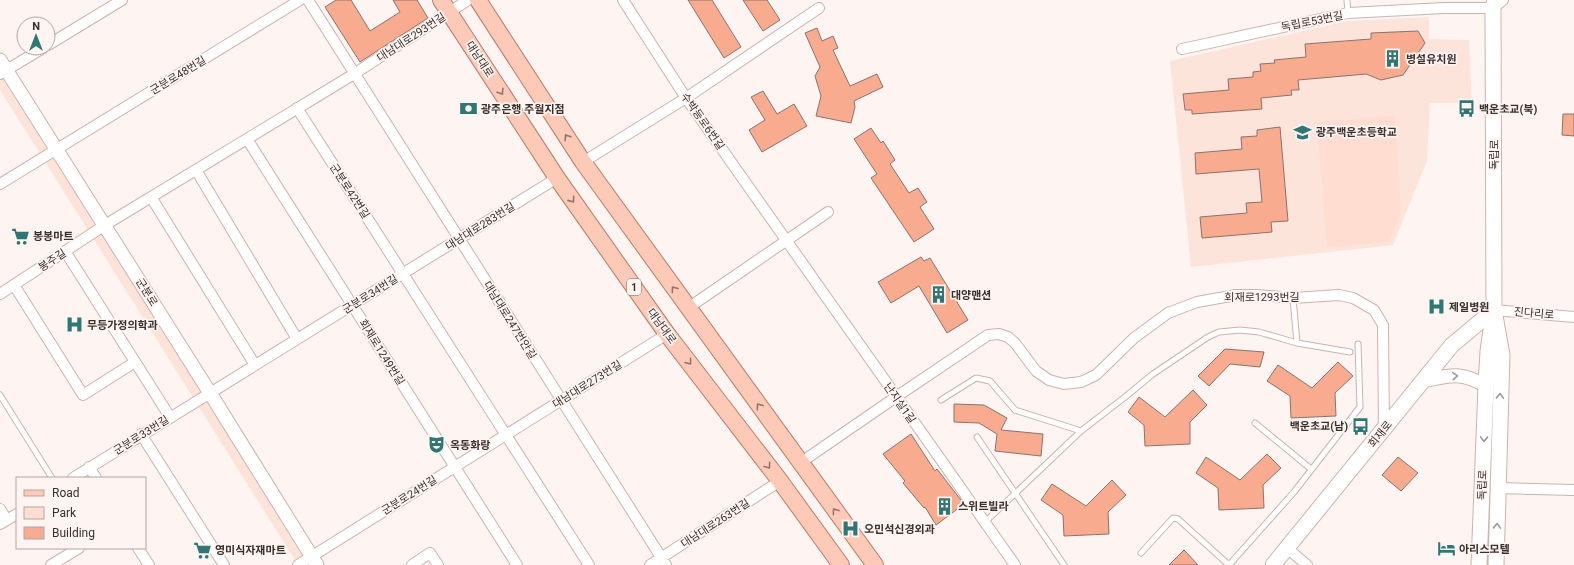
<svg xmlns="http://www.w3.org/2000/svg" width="1574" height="565" font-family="Roboto,'Noto Sans KR',sans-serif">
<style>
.built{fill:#fce4db}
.green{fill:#ffddd1}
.building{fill:#f9ab8f;stroke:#88746c}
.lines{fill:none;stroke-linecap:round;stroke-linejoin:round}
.service-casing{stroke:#cab4ac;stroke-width:7}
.minor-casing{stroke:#cab4ac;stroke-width:12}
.tertiary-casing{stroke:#cab4ac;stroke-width:15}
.secondary-casing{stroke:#cab4ac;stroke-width:17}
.primary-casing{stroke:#b77d68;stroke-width:18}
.service{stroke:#fff;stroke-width:5}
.minor{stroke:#fff;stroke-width:10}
.tertiary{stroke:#fff;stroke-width:13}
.secondary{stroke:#fff;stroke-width:15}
.primary{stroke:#fdcab8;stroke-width:16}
.oneway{stroke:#91756c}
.oneway2{stroke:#9c9896}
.labels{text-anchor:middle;stroke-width:3.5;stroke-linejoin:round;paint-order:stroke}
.shield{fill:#fef4f1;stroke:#736b68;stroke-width:1}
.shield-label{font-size:10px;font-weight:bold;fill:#38302d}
.street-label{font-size:11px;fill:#38302d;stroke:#fef4f1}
.poi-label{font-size:11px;font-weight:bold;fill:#38302d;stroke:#fef4f1;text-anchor:start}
</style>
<rect width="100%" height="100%" fill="#fef4f1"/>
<path class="built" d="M1429,17V39L1469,40L1472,103H1430L1427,161L1393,245L1191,267L1170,61L1348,21Z
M0,68L313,565H298L0,90Z"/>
<path class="green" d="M1395,116L1401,212L1389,242L1327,247L1317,122Z"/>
<path class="building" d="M336,0H351L370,31L400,12L393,0H417L428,18L360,62L325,7Z
M688,0H712L741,47L724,58Z
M743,0H767L780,20L763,31Z
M817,28L822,41L833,36L838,48L833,50L850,86L877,74L883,87L854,101L855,107L851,123L816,116L821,96L815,76L820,67L805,33Z
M1418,31L1425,43L1403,75L1381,80L1366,74L1298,80L1299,90H1291L1292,95L1261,98L1262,109L1192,114V110H1185L1183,94L1229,90L1228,79L1253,77V72L1261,71L1260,64L1275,63L1274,60L1306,57L1305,44L1371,39V33Z
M763,91L777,114L794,104L807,126L762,152L749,130L765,120L751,97Z
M1563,114H1574V136L1562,135Z
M1280,127L1288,221L1271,222L1272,232L1202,238L1200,217L1247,213L1246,203L1262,202L1259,169L1196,174L1195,153L1242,149L1241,137L1257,136V130Z
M871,128L881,143L883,141L895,160L890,164L909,193L918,188L927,202L920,207L934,229L914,242L871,178L877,174L854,139Z
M921,257L924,261L930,258L968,320L947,333L919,286L891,303L878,282Z
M1225,349L1264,352L1260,367L1230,364L1209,386L1198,376Z
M1338,362L1353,376L1335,393L1336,416L1291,418L1290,396L1267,381L1278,365L1312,388Z
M1193,390L1207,405L1190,422V444L1145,446L1144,425L1128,412L1139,397L1165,417Z
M954,404L984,405L1007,418L1001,430L1043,434L1041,456L995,451L997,434L979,423L954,422Z
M911,434L935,471L937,469L964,504L936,525L925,507L924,508L903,483L905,481L883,454Z
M1267,454L1281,468L1263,485L1264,508L1219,510L1218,488L1196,473L1206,457L1240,480Z
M1398,457L1418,473L1401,491L1382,475Z
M1112,480L1126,495L1108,512L1109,534L1064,536L1063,515L1041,500L1052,484L1086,506Z
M1184,550L1198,565H1169Z"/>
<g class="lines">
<defs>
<path id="service" d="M1347,0L1348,13
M1293,298L1297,343
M0,395L52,478
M941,400L976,378L990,381L1015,410L1081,431
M1255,423L1311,469
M977,437L1064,565
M984,523L1081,431L1125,397L1153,374L1208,337L1219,332L1240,330L1259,332L1297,343L1350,352
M1141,553L1173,518L1178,519L1229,565
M1229,565L1294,492L1360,407L1358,344"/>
<path id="minor" d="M308,0L666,565
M623,0L686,98L1015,565
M48,45L122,0
M1182,49L1348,13L1444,8H1493L1503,0
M0,74L43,48
M297,108L589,565
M247,139L517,565
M583,162L686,98L819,8
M196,170L297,339
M0,184L300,0
M151,197L255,365
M65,251L170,417
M14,285L83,395L135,362
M0,294L105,225L354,74L468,0
M688,308L828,212
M1494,310L1574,317
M141,434L224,565
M800,463L896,397L988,335L999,334L1008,337L1015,343L1036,371L1049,380L1064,384L1081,382L1096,375L1134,338L1168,313L1197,302L1236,295H1257L1293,298L1339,295L1353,298L1374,310L1383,325L1384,430
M89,467L96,478
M73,478L557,178
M1498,488L1574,490
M0,509L7,520
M0,524L17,514
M138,548L149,565
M1287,548L1307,565
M51,565L79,548
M298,565L667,334
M412,565L430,553L438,565
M650,565L780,481"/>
<path id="tertiary" d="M0,60L210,393L317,565
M1423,381C1450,375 1461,371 1486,386"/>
<path id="secondary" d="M1495,0L1493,8L1494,310L1502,355L1496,565
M1273,565L1452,345L1494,310
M1479,565L1486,386L1488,351L1492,323"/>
<path id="primary" d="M441,0L557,178L667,334L780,481L841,565
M478,0L583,162L875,565"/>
</defs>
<use href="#service" class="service-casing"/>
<use href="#minor" class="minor-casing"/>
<use href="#tertiary" class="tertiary-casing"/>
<use href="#secondary" class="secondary-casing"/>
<use href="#primary" class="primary-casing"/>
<use href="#service" class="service"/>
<use href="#minor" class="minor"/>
<use href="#tertiary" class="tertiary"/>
<use href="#secondary" class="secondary"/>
<use href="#primary" class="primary"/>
</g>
<defs><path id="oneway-chevron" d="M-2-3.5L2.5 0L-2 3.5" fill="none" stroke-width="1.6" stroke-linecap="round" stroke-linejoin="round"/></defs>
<g class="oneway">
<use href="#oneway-chevron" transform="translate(501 92) rotate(57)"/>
<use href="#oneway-chevron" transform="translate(567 137) rotate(-123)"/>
<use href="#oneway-chevron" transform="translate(572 200) rotate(55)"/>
<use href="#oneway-chevron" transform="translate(674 289) rotate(-126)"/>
<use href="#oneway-chevron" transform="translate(689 362) rotate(53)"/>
<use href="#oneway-chevron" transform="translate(759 406) rotate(-126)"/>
<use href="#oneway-chevron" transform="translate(768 466) rotate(53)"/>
<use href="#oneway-chevron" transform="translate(835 511) rotate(-126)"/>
</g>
<g class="oneway2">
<use href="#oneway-chevron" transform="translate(1455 376) rotate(-4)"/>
<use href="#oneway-chevron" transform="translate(1500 396) rotate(-88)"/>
<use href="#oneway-chevron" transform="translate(1484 439) rotate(92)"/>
<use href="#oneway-chevron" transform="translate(1497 526) rotate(-88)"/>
</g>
<defs>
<symbol id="building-bare" viewBox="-9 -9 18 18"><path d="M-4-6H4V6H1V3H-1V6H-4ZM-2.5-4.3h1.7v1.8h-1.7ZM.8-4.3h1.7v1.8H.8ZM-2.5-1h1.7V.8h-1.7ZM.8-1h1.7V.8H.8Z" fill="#2e7774" stroke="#fef4f1" stroke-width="2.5" paint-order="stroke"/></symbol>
<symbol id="bank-bare" viewBox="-9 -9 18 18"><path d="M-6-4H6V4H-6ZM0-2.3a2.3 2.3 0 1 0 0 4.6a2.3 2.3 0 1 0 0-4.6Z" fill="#2e7774" stroke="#fef4f1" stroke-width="2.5" paint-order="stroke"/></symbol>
<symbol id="bus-bare" viewBox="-9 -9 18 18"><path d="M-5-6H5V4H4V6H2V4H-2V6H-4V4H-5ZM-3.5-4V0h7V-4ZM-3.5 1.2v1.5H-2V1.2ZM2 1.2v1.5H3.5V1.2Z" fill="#2e7774" stroke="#fef4f1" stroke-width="2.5" paint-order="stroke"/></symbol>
<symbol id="school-bare" viewBox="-9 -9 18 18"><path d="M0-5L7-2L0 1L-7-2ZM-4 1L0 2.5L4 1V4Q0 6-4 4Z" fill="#2e7774" stroke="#fef4f1" stroke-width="2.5" paint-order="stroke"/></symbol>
<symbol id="supermarket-bare" viewBox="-9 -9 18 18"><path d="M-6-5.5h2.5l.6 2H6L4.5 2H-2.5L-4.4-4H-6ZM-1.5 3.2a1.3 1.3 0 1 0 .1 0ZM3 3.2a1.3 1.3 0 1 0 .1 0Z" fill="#2e7774" stroke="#fef4f1" stroke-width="2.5" paint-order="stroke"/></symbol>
<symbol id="hospital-bare" viewBox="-9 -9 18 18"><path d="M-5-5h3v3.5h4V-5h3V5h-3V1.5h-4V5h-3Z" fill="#2e7774" stroke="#fef4f1" stroke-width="2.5" paint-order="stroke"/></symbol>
<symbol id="theatre-bare" viewBox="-9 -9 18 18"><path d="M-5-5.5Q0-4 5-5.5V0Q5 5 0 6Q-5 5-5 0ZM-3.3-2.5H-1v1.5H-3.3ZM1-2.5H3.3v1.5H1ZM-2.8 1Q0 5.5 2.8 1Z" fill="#2e7774" stroke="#fef4f1" stroke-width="2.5" paint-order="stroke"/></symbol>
<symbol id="hotel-bare" viewBox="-9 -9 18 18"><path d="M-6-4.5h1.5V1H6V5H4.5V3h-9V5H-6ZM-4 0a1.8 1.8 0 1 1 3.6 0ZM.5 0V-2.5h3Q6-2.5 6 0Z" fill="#2e7774" stroke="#fef4f1" stroke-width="2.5" paint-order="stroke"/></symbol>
</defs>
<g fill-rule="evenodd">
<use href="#building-bare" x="1380" y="46" width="25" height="25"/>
<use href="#bank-bare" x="456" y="96" width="25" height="25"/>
<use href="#bus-bare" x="1454" y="96" width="25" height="25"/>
<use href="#school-bare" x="1290" y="120" width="25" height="25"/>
<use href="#supermarket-bare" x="8" y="224" width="25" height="25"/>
<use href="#building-bare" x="926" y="282" width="25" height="25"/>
<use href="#hospital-bare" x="1424" y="294" width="25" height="25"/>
<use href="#hospital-bare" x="62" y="312" width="25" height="25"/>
<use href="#bus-bare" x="1348" y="414" width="25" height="25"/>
<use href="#theatre-bare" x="424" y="432" width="25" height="25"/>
<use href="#building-bare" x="932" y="494" width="25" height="25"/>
<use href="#hospital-bare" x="838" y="516" width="25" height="25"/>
<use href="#hotel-bare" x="1434" y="536" width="25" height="25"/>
<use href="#supermarket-bare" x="190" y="538" width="25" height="25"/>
</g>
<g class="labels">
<rect class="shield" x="627" y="279" width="14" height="16" rx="3"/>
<g class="shield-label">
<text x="634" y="291">1</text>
</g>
<g class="street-label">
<text transform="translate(1312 21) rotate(-11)" y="4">독립로53번길</text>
<text transform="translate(411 37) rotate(-33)" y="4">대남대로293번길</text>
<text transform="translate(480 59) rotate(57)" y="4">대남대로</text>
<text transform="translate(178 75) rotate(-31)" y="4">군분로48번길</text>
<text transform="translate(703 121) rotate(55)" y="4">수박등로6번길</text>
<text transform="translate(1494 155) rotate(-90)" y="4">독립로</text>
<text transform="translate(350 191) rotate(57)" y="4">군분로42번길</text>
<text transform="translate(480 226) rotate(-32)" y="4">대남대로283번길</text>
<text transform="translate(52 260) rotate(-33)" y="4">봉주길</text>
<text transform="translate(147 292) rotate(58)" y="4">군분로</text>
<text transform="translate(370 294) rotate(-32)" y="4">군분로34번길</text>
<text x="1262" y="301">회재로1293번길</text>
<text transform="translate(1534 313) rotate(5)" y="4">진다리로</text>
<text transform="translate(510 320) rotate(58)" y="4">대남대로247번안길</text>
<text transform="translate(662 326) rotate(54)" y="4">대남대로</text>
<text transform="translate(382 352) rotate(58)" y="4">회재로1249번길</text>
<text transform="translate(587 384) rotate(-32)" y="4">대남대로273번길</text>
<text transform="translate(900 403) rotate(55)" y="4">난지실1길</text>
<text transform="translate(1380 434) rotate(-51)" y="4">회재로</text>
<text transform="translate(141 435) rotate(-32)" y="4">군분로33번길</text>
<text transform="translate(1482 485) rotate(-88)" y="4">독립로</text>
<text transform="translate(409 495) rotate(-32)" y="4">군분로24번길</text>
<text transform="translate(715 523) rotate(-33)" y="4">대남대로263번길</text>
</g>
<g class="poi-label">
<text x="1406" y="63">병설유치원</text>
<text x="481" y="113">광주은행 주월지점</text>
<text x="1479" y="113">백운초교(북)</text>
<text x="1316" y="136">광주백운초등학교</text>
<text x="33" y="240">봉봉마트</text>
<text x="951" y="299">대양맨션</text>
<text x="1449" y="311">제일병원</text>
<text x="87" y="329">무등가정의학과</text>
<text x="1348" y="430" text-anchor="end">백운초교(남)</text>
<text x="450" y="449">옥동화랑</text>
<text x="958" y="510">스위트빌라</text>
<text x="864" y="533">오민석신경외과</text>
<text x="1459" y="553">아리스모텔</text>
<text x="215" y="554">영미식자재마트</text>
</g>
</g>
<rect x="16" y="477" width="130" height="72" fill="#fef4f1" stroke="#afa6a3"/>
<rect x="24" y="490" width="20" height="6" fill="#fdcab8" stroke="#afa6a3"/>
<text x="52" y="497" font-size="12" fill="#38302d">Road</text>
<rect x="24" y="507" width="20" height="12" fill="#ffddd1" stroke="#afa6a3"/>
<text x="52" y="517" font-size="12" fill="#38302d">Park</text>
<rect x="24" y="527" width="20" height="12" fill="#f9ab8f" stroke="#afa6a3"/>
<text x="52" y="537" font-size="12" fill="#38302d">Building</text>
<g transform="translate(36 36)"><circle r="19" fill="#fef4f1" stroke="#afa6a3"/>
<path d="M0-3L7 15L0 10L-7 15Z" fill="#2e7774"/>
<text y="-6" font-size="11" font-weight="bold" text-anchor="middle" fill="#38302d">N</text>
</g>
</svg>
